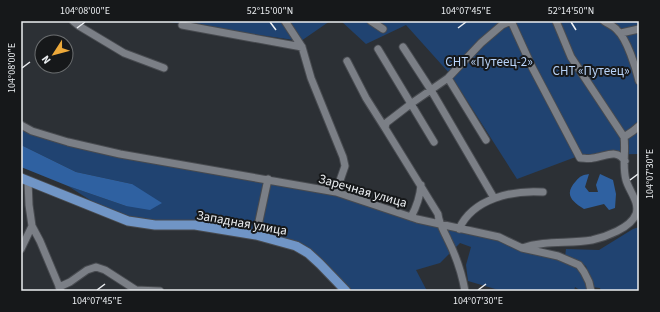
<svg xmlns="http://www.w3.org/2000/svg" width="660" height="312" font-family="'Source Sans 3',sans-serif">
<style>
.green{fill:#204371}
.water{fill:#2f61a1}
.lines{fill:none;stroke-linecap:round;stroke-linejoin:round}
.minor-casing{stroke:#484b50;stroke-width:9}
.major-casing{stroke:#484b50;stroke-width:11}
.minor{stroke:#7b7f86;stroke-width:7}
.major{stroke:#7095c6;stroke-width:9}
.ticks{fill:none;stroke:#ebeef1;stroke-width:1.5}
.labels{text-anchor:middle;stroke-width:4;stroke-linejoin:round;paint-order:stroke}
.park-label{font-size:13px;fill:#b9d4f9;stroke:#16181a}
.street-label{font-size:13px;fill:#ebeef1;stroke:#16181a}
.neatline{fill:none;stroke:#ebeef1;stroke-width:1.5}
.ticks-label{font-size:10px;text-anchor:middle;fill:#ebeef1}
</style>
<rect width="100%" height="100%" fill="#2c3035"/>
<path class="green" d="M162,21H330L301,41Z
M341,21H639V154L581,155L517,179L450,74L406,25L366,44Z
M21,125L68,142L336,192L417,219L499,237L579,265L591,291H581L575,287L574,291H502L468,281L466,265L471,247L460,243L440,263L416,270L427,291H346L296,246L182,225L115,216L68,186L126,206L132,184L76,172L21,145Z
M639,227V291H601L600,288L591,287L586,266L565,257L566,249L599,250L633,229Z"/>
<path class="water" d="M21,145L76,172L132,184L162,203L150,210L126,206L68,186L21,167Z
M589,174L585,187L589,192H598L596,185L600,174L613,180L616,194L615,208L609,210L604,204L584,209C571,201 564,194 576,181C580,176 583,175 589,174Z"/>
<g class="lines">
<defs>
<path id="minor" d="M73,21L79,26L124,53L164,68
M285,21L302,47L311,78L343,157L345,166L336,192
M371,21L383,29
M511,21L532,67L580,158C584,158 589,159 593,158C605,157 616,148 625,161
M556,21L571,57L624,137
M604,21C608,24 614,26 617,30C627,39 636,68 639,81
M182,25L302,47
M621,33L639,29
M403,47L431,90L494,198
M378,49L434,142
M347,61L366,98L385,128
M448,78L486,140
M21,125L32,131L68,142L120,154L336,192L417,219L499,237L522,248L558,256L579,265L584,272L589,282L591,291
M28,181L29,205L32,226L40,241L61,291
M411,217C417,206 420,197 421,185
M459,229C473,198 513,190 543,192
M256,235L268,179
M522,248C545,240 569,244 592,240C605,237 631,228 636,214C640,202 629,191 626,180C622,166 626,151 624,137L633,131L639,126
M21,249L32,226
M59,287L70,282L87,270L96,267L105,270L136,290L160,291
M465,291C462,274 456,256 448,240C444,231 439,224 438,214L385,128L386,123L412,103L448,78L481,43L502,25L511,21"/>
<path id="major" d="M21,178L128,221L155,225H195L256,235L296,246L308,253L320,264L346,291"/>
</defs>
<use href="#minor" class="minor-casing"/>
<use href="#major" class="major-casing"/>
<use href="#minor" class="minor"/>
<use href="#major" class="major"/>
</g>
<path class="ticks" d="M270,22L276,30M571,22L576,30M77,28L85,22M458,28L466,22M22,68L30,62M630,180L638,174M97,290L105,284M478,290L486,284"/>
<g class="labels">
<g class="park-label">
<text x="489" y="66">СНТ «Путеец-2»</text>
<text x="591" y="75">СНТ «Путеец»</text>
</g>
<g class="street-label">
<text transform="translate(363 190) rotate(16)" y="5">Заречная улица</text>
<text transform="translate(242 222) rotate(10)" y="5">Западная улица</text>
</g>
</g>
<rect width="660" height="312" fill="none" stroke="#16181a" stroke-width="44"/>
<g transform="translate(54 54) rotate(234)"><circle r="19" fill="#16181a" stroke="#6b6e70"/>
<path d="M0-3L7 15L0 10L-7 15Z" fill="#eca93a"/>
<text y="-6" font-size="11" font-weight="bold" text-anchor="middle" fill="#ebeef1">N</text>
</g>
<rect x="22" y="22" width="616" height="268" class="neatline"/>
<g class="ticks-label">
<text x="85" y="14">104°08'00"E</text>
<text x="270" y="14">52°15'00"N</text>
<text x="466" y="14">104°07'45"E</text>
<text x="571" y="14">52°14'50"N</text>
<text transform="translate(11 68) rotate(-90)" y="4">104°08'00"E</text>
<text transform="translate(649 174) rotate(-90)" y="4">104°07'30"E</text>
<text x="97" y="304">104°07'45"E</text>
<text x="478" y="304">104°07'30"E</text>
</g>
</svg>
